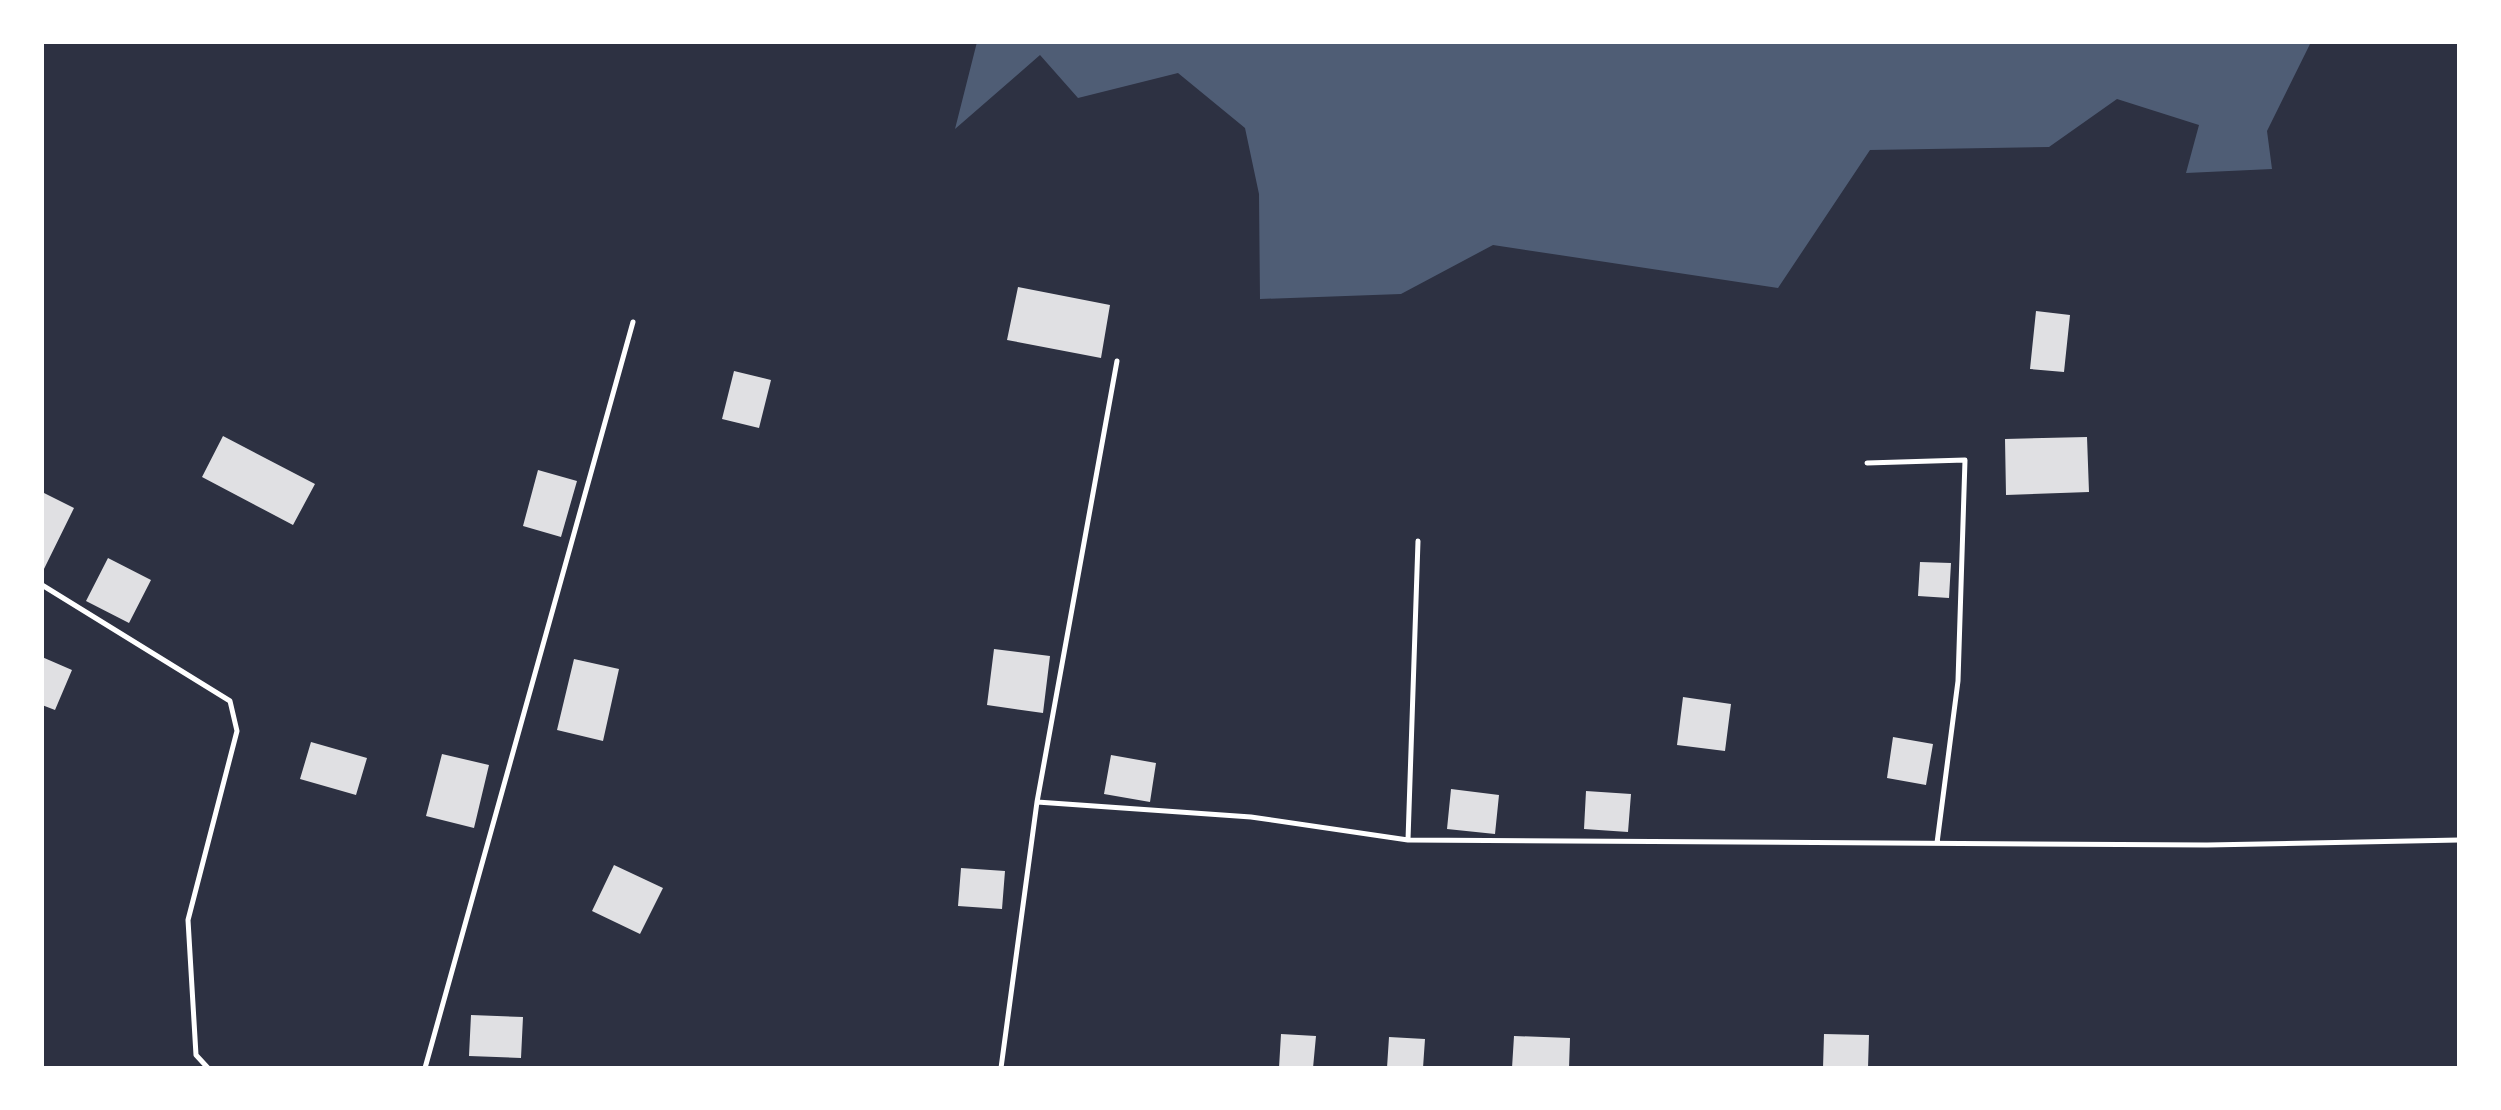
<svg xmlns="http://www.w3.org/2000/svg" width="2501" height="1110" font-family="'Nunito Sans',sans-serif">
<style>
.water{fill:#4f5d75}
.building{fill:#e0e0e3}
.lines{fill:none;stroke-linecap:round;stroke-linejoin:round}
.service{stroke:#fff;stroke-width:5}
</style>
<rect width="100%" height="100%" fill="#2d3142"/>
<path class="water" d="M977,42H2311L2267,131L2272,169L2186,173L2199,125L2117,99L2049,147L1870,150L1778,288L1493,245L1401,294L1260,299L1259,194L1245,128L1178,73L1078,98L1040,55L955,129Z"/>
<path class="building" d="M1018,287L1110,305L1101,358L1007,340Z
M2036,311L2070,315L2064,372L2030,369Z
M734,371L771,380L759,428L722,419Z
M223,436L315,484L293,525L202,477Z
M2087,437L2089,492L2006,495L2005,439Z
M538,470L577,481L561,537L523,526Z
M42,492L74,508L42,573Z
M108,558L151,580L129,623L86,601Z
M1920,562L1951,563L1949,598L1918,596Z
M994,649L1050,656L1043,713L987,705Z
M42,657L72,670L55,710L42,705Z
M574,659L619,669L603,741L557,730Z
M1683,697L1731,704L1725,751L1677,745Z
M1893,737L1933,744L1926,785L1887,778Z
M311,742L367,758L356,795L300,779Z
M442,754L489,765L474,828L426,816Z
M1111,755L1156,763L1150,802L1104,794Z
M1451,789L1499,795L1495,834L1447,829Z
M1586,791L1631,794L1628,832L1584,829Z
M614,865L663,888L640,934L592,911Z
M961,868L1005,871L1002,909L958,906Z
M471,1015L523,1017L521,1058L469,1056Z
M1281,1034L1316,1036L1313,1068H1279Z
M1824,1034L1869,1035L1868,1068H1823Z
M1514,1036L1570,1038L1569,1068H1512Z
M1389,1037L1425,1039L1423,1068H1387Z"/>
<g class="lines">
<path class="service" d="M1867,463L1965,460L1958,681L1937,843
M42,585L230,701L237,731L188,920L196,1055L208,1068
M1037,802L1251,817L1408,840L2207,845L2459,840
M1408,840L1418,541
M425,1068L633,322
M1001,1068L1037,802L1117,361"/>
</g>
<rect width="2501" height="1110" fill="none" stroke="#ffffff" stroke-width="88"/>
</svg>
